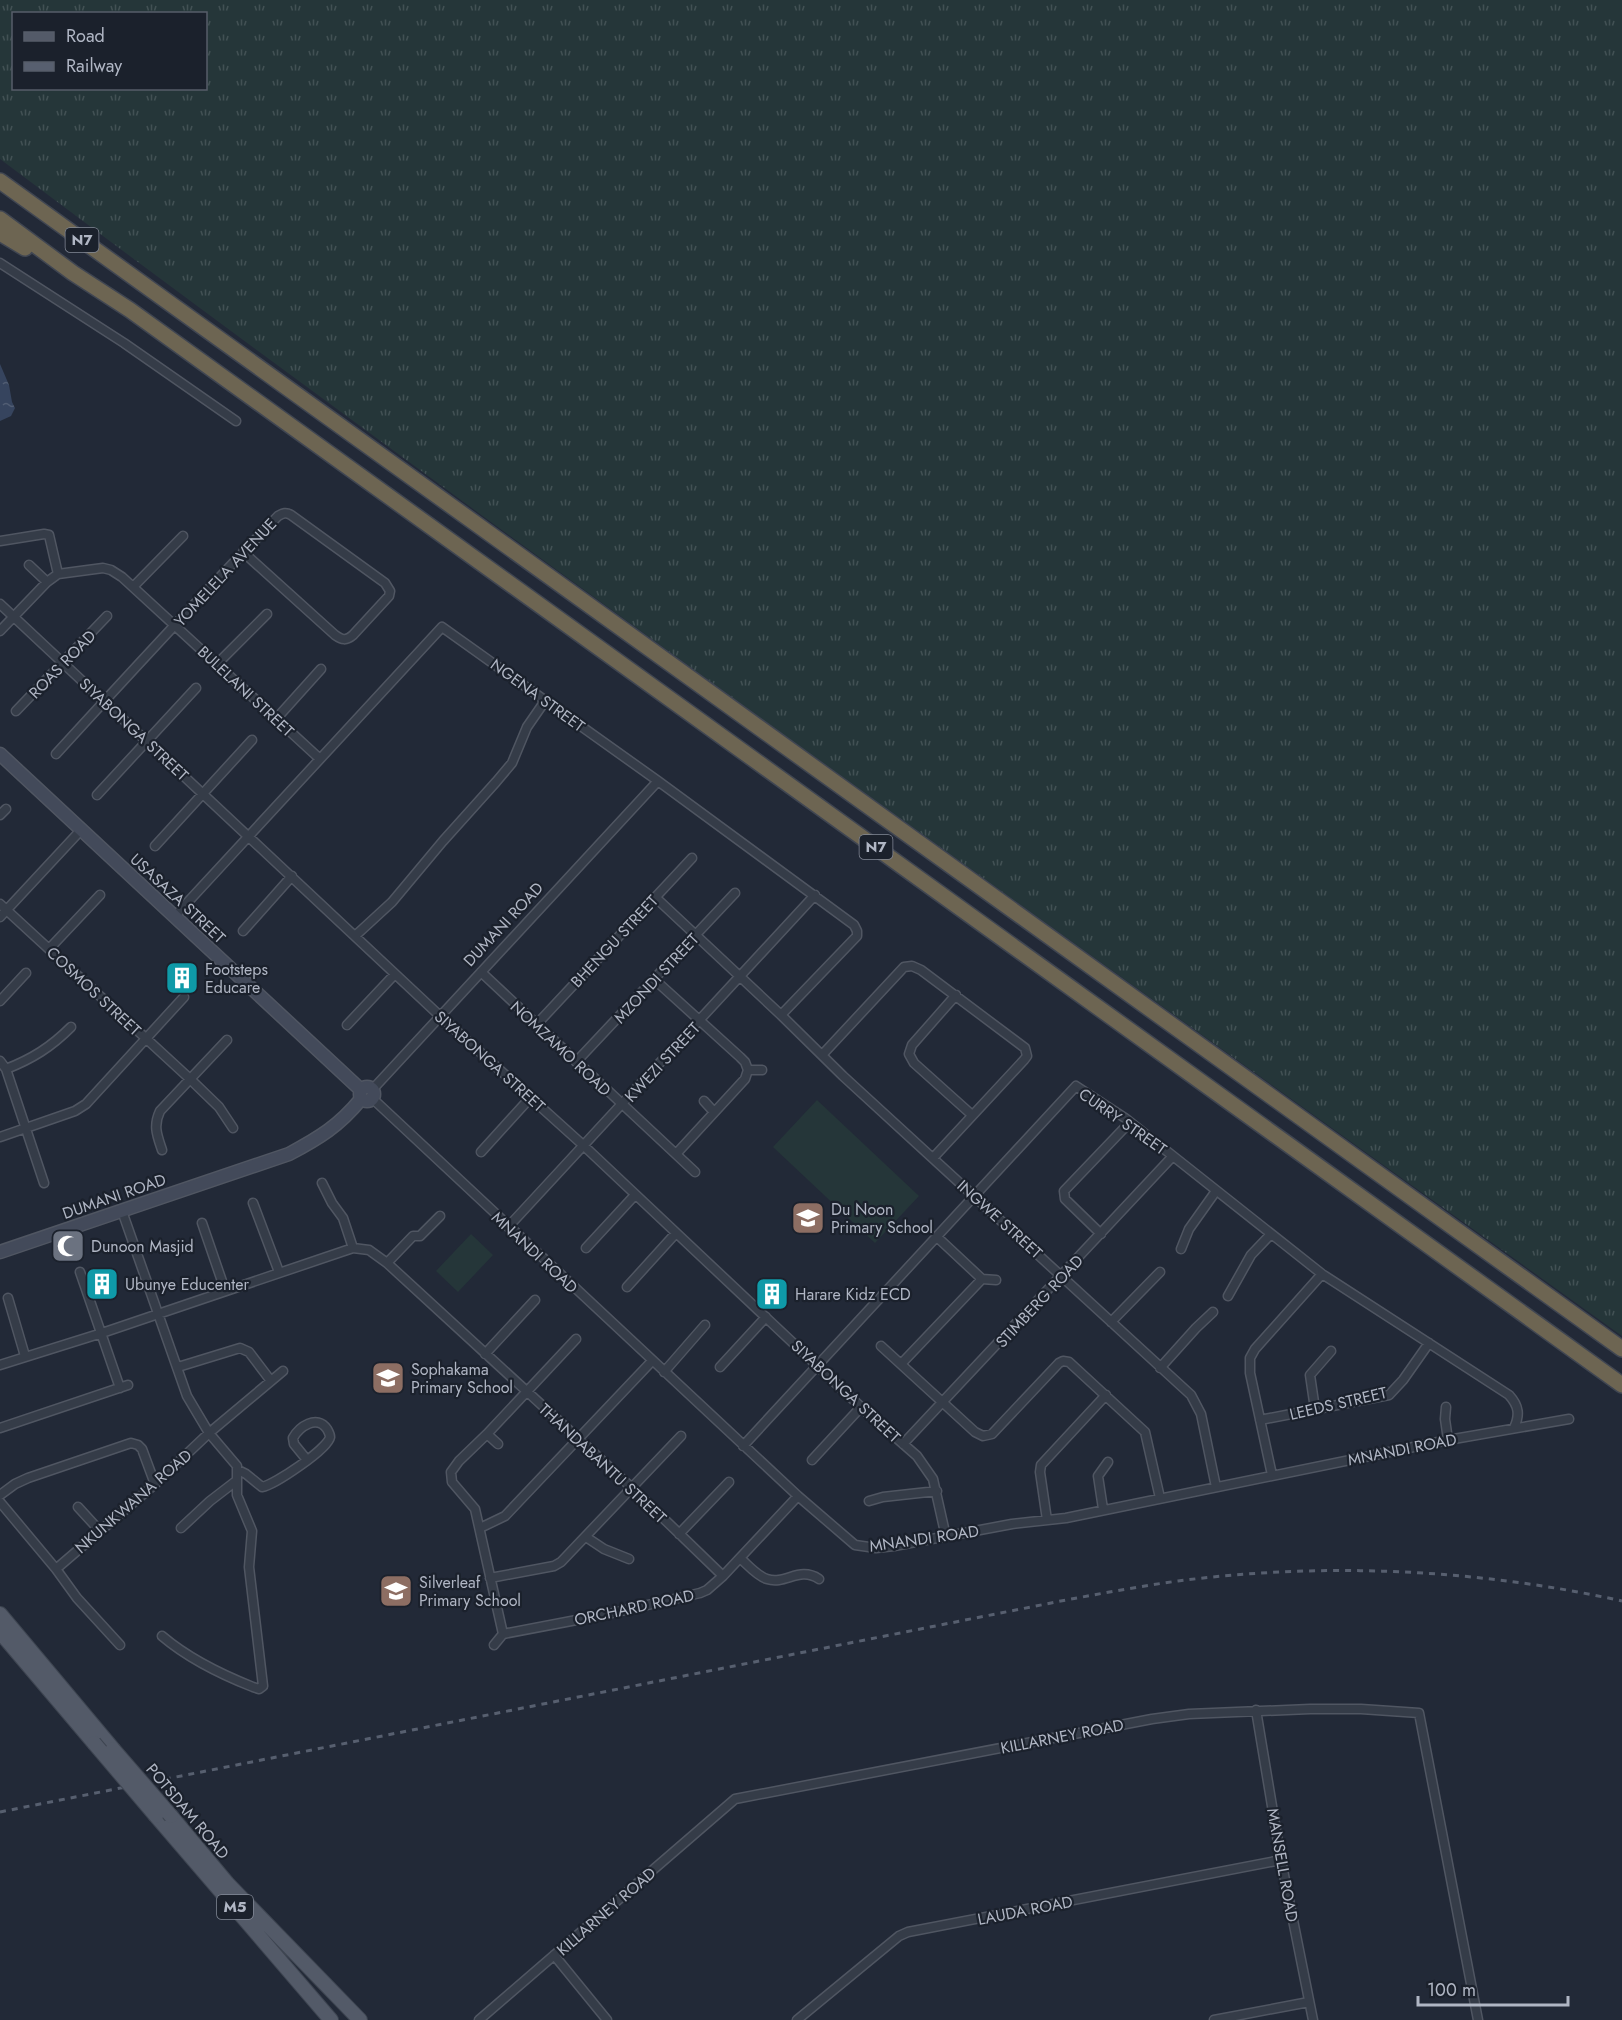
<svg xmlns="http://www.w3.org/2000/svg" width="1622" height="2020" font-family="Jost,sans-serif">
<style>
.grass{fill:url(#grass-tufts);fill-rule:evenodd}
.garden{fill:#253639}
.water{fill:url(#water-ripples)}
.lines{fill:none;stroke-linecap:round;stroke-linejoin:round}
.street-casing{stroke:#505662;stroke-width:11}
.secondary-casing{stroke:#505662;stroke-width:15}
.primary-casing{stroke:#3e4551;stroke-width:16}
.highway-casing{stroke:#404652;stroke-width:18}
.street{stroke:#353c48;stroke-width:8}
.secondary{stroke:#434a5a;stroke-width:12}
.primary{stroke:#535a68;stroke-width:14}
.highway{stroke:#6d6552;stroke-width:15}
.rail{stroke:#575f6f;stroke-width:3;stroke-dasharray:6 6;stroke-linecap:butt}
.primary-bridge-casing{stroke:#3e4551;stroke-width:16;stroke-linecap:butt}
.primary-bridge{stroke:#535a68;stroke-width:14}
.labels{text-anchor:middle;stroke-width:4.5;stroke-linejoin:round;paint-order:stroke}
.shield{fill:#1b212c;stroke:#838996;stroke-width:1.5}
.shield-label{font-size:15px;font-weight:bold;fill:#b0b6c4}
.street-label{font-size:16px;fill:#b0b6c4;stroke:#1b212c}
.poi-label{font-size:16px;fill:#b0b6c4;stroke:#1b212c;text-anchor:start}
</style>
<defs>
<pattern id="grass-tufts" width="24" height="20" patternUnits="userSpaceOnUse" patternTransform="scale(1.5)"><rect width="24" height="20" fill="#253639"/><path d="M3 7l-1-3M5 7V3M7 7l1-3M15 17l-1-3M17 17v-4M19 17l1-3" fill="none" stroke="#425154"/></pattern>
<pattern id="water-ripples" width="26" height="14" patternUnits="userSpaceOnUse" patternTransform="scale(1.5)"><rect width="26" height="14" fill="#36445e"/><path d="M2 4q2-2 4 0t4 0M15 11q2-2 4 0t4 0" fill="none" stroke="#515d73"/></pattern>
</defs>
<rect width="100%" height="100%" fill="#222937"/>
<path class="grass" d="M0,0H1622V1336C1079,946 534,560 0,159ZM14,14H206V88H14Z"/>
<path class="garden" d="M817,1100L919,1196L875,1243L773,1147Z
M471,1234L493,1255L458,1292L436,1271Z"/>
<path class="water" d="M0,364L9,385L12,402L15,408L11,416L0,421Z"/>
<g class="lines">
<defs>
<path id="street" d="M0,263L124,343L236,421
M0,541L44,534L49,535L58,574
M29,565L47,582
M133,587L183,536
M0,604L440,1016L583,1145L861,1407L917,1456L933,1479L946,1537
M0,631L47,582L58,574L103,568L111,570L122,577L320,759
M217,664L267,614
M16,711L107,616
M276,719L321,669
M56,754C129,674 203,594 278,516C283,513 286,512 291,515L385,583L390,591L389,596L353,635C346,641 342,640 335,635L243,552
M97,795L196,688
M0,815L6,809
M155,846L252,740
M655,897L781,1015L843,1076L1191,1395L1201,1414L1216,1487
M0,904L189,1078L219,1107L233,1128
M0,917L81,830
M174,917L442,627L658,781L854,925L857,931V936L781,1015
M243,931L292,876
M355,936L392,902L443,841L496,782L512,763L527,727L545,701
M49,949L100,895
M481,972L695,1172
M655,980L740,1057L745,1062L748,1070L745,1079L676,1154
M956,995L912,1045L909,1054L914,1063L972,1115
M0,1001L26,973
M537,1024L692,858
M347,1025L395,974
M822,1055L904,967L912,966L921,970L1025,1048L1027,1056L1024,1060L933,1158
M0,1061L6,1069L44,1183
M576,1062L735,893
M6,1069C32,1059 51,1047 71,1027
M748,1070H762
M372,1090L658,781
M373,1099L798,1496L855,1545L876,1548L894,1546L1012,1524L1066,1518L1448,1440L1569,1419
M704,1101L714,1112
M0,1137L75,1111L86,1104L184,997
M162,1150C157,1135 153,1126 160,1111L227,1040
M481,1152L530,1098
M322,1183L332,1203L343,1218L353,1248
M253,1203L279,1272
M122,1211L187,1396L209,1433L237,1466V1495L252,1531L249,1567L263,1686L259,1689L253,1687C220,1674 189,1659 162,1636
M202,1223L225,1290
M508,1227L815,895
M1101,1234L1065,1199L1064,1191L1130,1122
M586,1248L635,1195
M1181,1249L1189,1229L1216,1191
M387,1263L413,1236H420L440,1216
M80,1272L120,1388
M982,1279L996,1280
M627,1287L676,1233
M1228,1296L1251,1255L1271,1234
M8,1298L25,1356
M1111,1322L1160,1272
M881,1346L975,1432L983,1436L992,1434L1059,1363L1063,1361L1069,1362L1145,1432L1160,1498
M485,1354L535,1300
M901,1364L982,1279L937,1237
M0,1365L102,1333L353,1248L369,1250L387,1263L631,1487L723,1576
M178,1367L240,1348L249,1352L271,1381
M720,1367L766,1317
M1160,1368L1196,1328L1213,1312
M664,1372L705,1325
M1446,1407L1445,1419L1448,1440
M1315,1409L1310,1375L1331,1351
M1260,1420L1389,1395L1403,1380L1429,1343
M0,1428L128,1385
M487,1434L498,1444
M903,1444L1173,1156
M743,1446L1076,1086L1125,1118L1322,1274L1509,1395C1519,1406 1520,1415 1514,1428
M812,1460L861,1407
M238,1470L246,1474L262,1487C274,1485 328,1449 330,1437C330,1434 328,1431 327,1429C317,1414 299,1427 293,1438L294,1444L307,1460
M1272,1475L1250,1373V1358L1255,1349L1322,1274
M0,1495L15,1484L28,1478L131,1443L138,1445L142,1449L155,1484
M869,1501L883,1497L937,1491
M0,1502L56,1569L77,1598L120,1645
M78,1507L100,1531
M1103,1509L1098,1476L1108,1462
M1047,1520L1040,1472L1041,1465L1106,1395
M181,1528L210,1501L236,1481
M480,1528L505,1516L652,1361
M679,1534L729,1482
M586,1537L604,1549L629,1559
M740,1558C748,1565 757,1576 767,1579C786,1585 799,1566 819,1579
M56,1569L155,1484L209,1433L283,1371
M490,1578L554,1566L561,1562L681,1436
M503,1634L475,1509L452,1482L451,1472L459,1461L487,1434L576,1339
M503,1634L608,1614L700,1593L707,1590L723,1576L798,1496
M494,1645L503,1634
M1256,1710L1281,1860L1313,2020
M554,1955L607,2020
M479,2020L735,1799L1152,1719L1189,1714L1310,1709H1361L1419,1713L1478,2020
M797,2020L899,1936L908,1932L1281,1860
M1214,2020L1309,2002"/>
<path id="secondary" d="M0,754L361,1090
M360 1094a7 7 0 1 1 14 0a7 7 0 1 1-14 0Z
M0,1252L289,1154C319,1138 339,1126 361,1099"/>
<path id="primary" d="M0,1614L113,1749
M0,1632L94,1743
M156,1816L331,2020
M171,1816L227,1883L360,2020"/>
<path id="highway" d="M0,181L1622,1349
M0,219L73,273L130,310L1622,1385
M0,233L25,248"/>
</defs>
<use href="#street" class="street-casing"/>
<use href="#secondary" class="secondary-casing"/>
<use href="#primary" class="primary-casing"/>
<use href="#highway" class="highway-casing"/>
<use href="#street" class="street"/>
<use href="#secondary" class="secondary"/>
<use href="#primary" class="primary"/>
<use href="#highway" class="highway"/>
<path class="rail" d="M0,1812L1066,1600C1104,1593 1141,1586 1178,1581C1325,1562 1478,1569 1622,1601"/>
<defs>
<path id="primary-bridge" d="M94,1743L156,1816
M113,1749L171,1816"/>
</defs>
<use href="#primary-bridge" class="primary-bridge-casing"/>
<use href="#primary-bridge" class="primary-bridge"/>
</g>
<defs>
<symbol id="building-square" viewBox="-11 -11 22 22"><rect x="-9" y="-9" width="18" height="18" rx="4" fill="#0f9aa8" stroke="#1b212c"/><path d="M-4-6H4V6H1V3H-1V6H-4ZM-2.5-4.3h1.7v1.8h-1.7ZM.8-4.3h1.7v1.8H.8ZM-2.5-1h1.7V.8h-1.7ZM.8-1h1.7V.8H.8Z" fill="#fff"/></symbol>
<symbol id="school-square" viewBox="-11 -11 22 22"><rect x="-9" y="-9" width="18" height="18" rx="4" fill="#8d6e63" stroke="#1b212c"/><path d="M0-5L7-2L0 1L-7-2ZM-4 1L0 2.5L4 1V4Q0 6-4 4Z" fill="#fff"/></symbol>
<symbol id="mosque-square" viewBox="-11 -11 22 22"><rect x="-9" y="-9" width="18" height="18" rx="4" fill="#6b7280" stroke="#1b212c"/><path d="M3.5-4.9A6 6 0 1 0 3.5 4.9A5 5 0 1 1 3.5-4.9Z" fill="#fff"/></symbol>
</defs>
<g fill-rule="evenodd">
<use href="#building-square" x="163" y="959" width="38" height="38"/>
<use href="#school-square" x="789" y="1199" width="38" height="38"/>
<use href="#mosque-square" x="49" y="1227" width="38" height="38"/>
<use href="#building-square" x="83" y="1265" width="38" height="38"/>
<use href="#building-square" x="753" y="1275" width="38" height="38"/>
<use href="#school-square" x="369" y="1359" width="38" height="38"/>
<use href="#school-square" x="377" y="1572" width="38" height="38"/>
</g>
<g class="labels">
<g class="shield">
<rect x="65.5" y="228" width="33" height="24" rx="4.5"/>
<rect x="859.5" y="835" width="33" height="24" rx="4.5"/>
<rect x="217" y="1895" width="36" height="24" rx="4.5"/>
</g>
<g class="shield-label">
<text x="82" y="245">N7</text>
<text x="876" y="852">N7</text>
<text x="235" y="1912">M5</text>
</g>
<g class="street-label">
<text transform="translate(225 572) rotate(-47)" y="6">YOMELELA AVENUE</text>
<text transform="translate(62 664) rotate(-46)" y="6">ROAS ROAD</text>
<text transform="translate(246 691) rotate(43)" y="6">BULELANI STREET</text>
<text transform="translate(538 695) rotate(36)" y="6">NGENA STREET</text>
<text transform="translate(134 729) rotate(43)" y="6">SIYABONGA STREET</text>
<text transform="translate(178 898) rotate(43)" y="6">USASAZA STREET</text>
<text transform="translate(503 924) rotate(-47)" y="6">DUMANI ROAD</text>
<text transform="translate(614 941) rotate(-47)" y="6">BHENGU STREET</text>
<text transform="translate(656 978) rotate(-47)" y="6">MZONDI STREET</text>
<text transform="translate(94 991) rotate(43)" y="6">COSMOS STREET</text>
<text transform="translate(561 1048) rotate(43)" y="6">NOMZAMO ROAD</text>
<text transform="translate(490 1061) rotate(42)" y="6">SIYABONGA STREET</text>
<text transform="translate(662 1062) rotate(-47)" y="6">KWEZI STREET</text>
<text transform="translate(1123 1121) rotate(35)" y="6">CURRY STREET</text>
<text transform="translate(114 1196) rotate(-19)" y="6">DUMANI ROAD</text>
<text transform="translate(1000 1219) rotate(42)" y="6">INGWE STREET</text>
<text transform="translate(535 1252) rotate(43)" y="6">MNANDI ROAD</text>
<text transform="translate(1039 1301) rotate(-47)" y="6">STIMBERG ROAD</text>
<text transform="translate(846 1391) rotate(43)" y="6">SIYABONGA STREET</text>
<text transform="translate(1338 1403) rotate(-13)" y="6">LEEDS STREET</text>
<text transform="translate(1402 1449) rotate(-11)" y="6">MNANDI ROAD</text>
<text transform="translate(603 1463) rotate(43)" y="6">THANDABANTU STREET</text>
<text transform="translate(133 1501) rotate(-41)" y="6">NKUNKWANA ROAD</text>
<text transform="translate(924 1538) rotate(-8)" y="6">MNANDI ROAD</text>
<text transform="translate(634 1607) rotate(-12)" y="6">ORCHARD ROAD</text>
<text transform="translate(1062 1736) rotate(-11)" y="6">KILLARNEY ROAD</text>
<text transform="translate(188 1811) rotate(50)" y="6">POTSDAM ROAD</text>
<text transform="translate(1283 1865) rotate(80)" y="6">MANSELL ROAD</text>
<text transform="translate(1025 1910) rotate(-11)" y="6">LAUDA ROAD</text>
<text transform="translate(606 1911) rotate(-41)" y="6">KILLARNEY ROAD</text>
</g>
<g class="poi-label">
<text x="205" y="975">Footsteps<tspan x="205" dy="18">Educare</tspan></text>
<text x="831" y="1215">Du Noon<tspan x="831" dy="18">Primary School</tspan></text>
<text x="91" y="1252">Dunoon Masjid</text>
<text x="125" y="1290">Ubunye Educenter</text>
<text x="795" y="1300">Harare Kidz ECD</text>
<text x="411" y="1375">Sophakama<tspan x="411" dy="18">Primary School</tspan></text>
<text x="419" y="1588">Silverleaf<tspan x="419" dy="18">Primary School</tspan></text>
</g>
</g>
<rect x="12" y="12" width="195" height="78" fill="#1b212c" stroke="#575d69" stroke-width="1.5"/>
<rect x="24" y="32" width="30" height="9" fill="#535a68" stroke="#575d69" stroke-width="1.5"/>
<text x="66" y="42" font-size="18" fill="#b0b6c4">Road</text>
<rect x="24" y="62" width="30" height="9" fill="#575f6f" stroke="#575d69" stroke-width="1.5"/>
<text x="66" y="72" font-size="18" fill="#b0b6c4">Railway</text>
<path d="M1418 1996v9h150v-9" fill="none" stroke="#b0b6c4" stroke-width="3"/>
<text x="1427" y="1996" font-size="18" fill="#b0b6c4" stroke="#1b212c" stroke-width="4.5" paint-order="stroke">100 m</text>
</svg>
